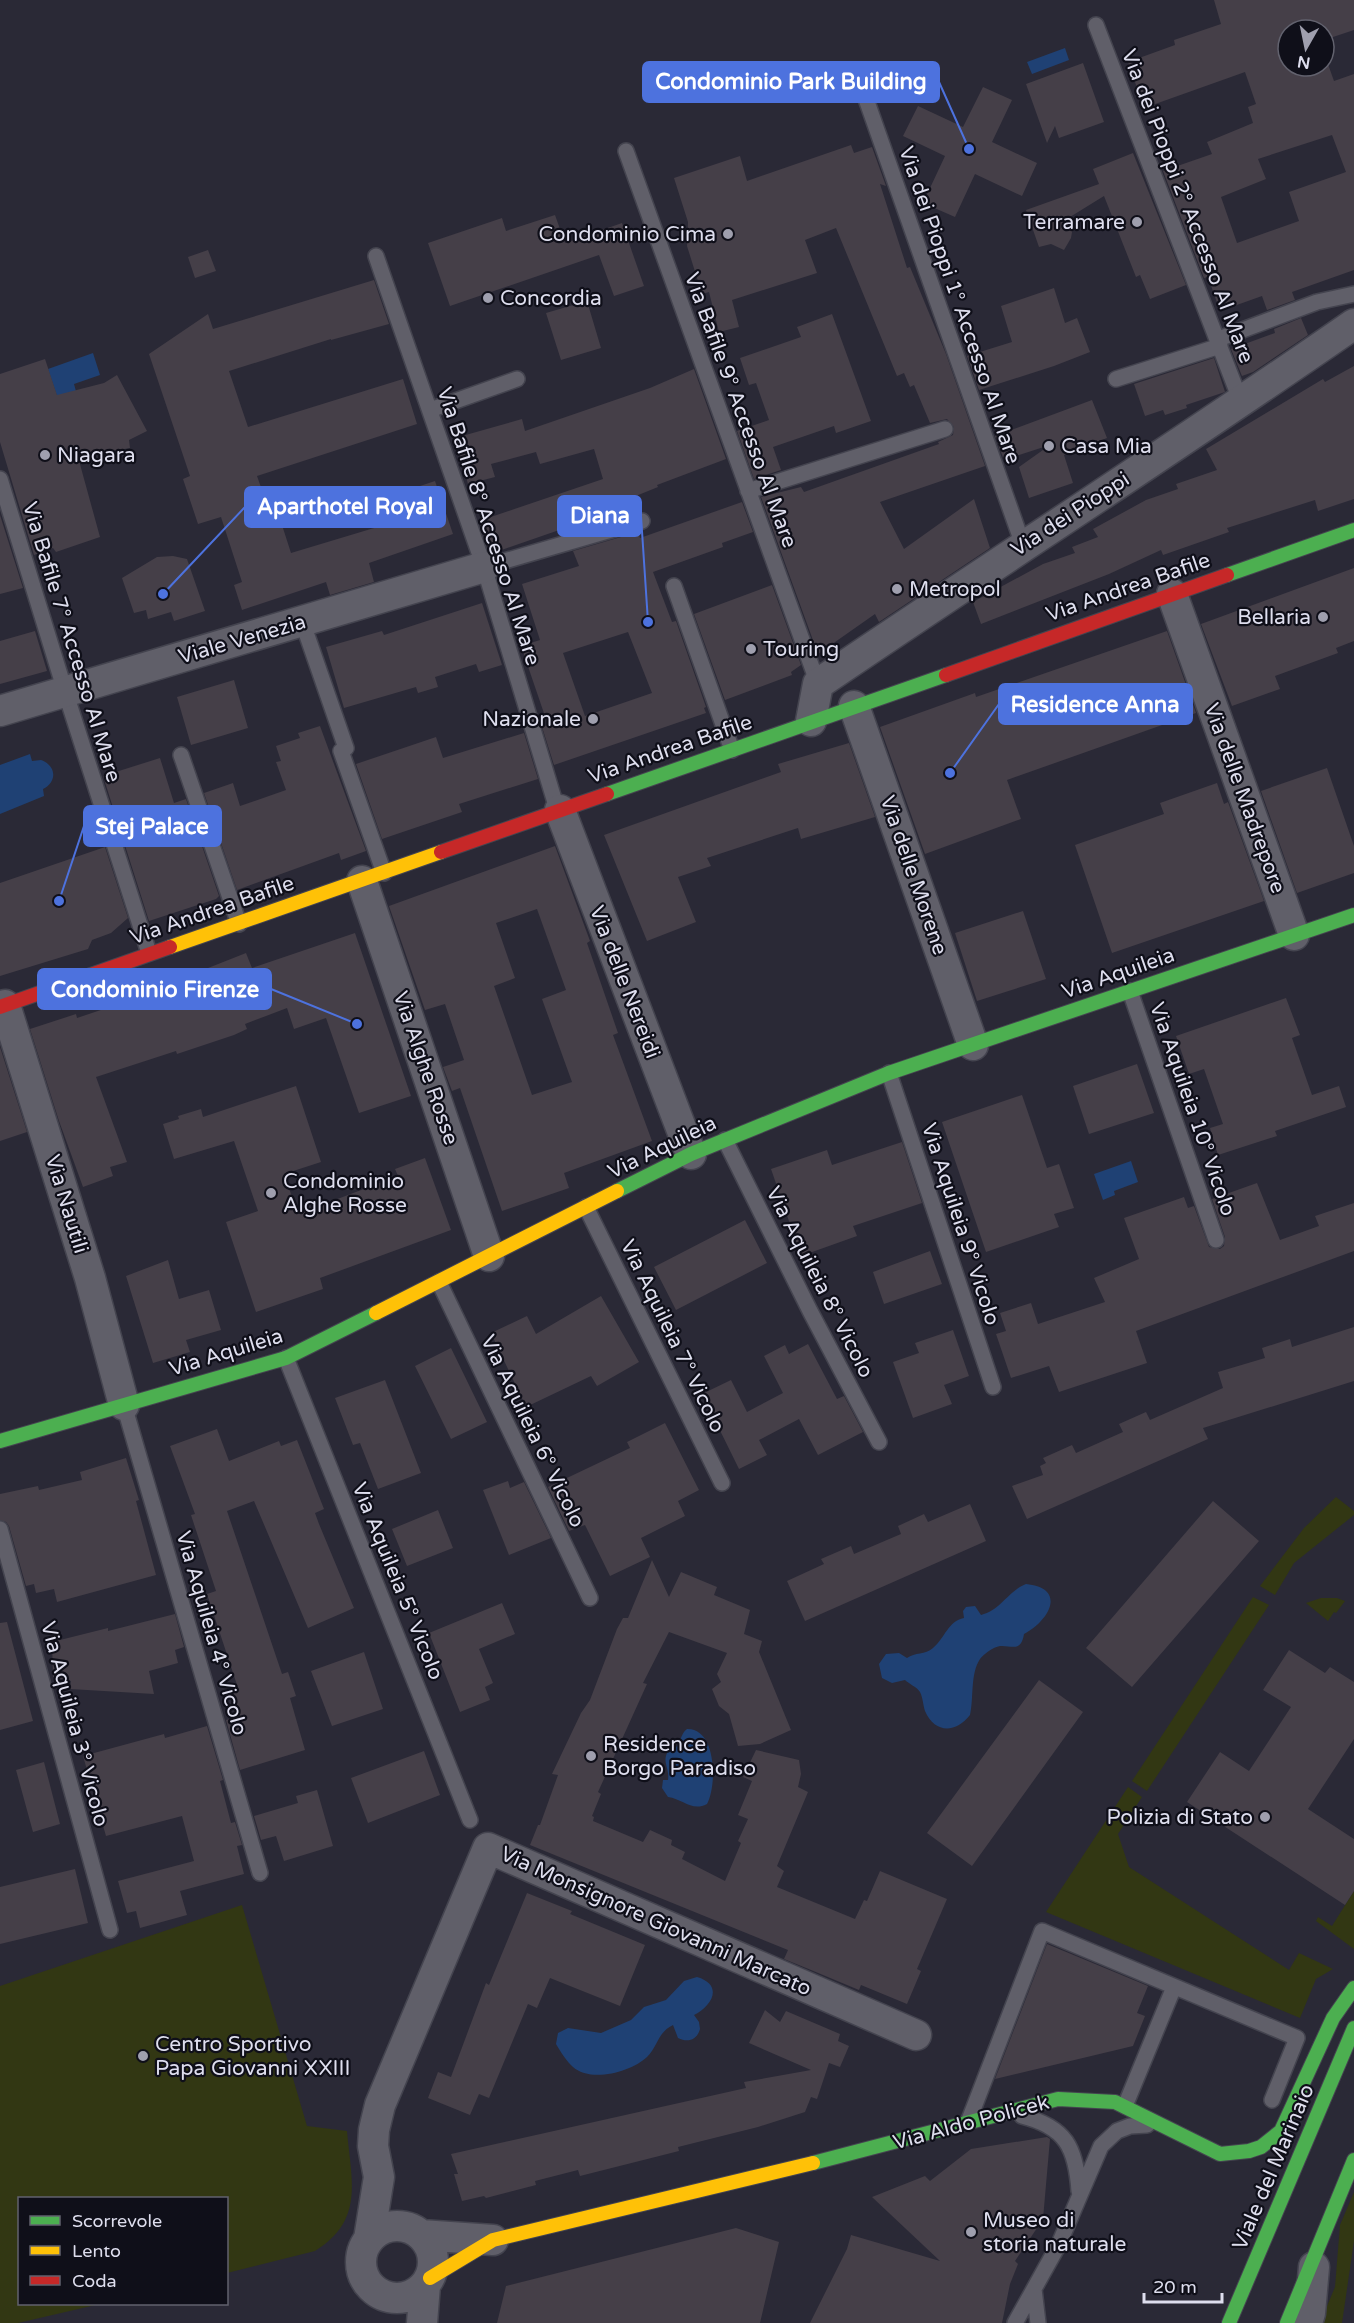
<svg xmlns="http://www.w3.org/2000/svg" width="1354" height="2323" font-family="'Varela Round',sans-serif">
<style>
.green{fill:#323713}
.water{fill:#1f4174}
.building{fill:#453f48;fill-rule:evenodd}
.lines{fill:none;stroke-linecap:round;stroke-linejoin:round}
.lane-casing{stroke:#44444f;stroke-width:18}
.street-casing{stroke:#44444f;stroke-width:33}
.fast-casing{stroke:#44444f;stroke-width:16}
.slow-casing{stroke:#44444f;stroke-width:16}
.jam-casing{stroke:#44444f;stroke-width:16}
.lane{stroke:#605f69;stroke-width:15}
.street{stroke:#605f69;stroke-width:30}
.fast{stroke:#4caf50;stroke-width:14}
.slow{stroke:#ffc107;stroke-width:14}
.jam{stroke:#c62828;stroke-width:14}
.poi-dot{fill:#9f9fae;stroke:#0f0f19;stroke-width:2}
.labels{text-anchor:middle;stroke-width:4.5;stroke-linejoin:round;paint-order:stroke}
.street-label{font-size:21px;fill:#dedeee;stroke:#0f0f19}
.poi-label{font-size:21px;fill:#dedeee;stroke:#0f0f19;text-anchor:start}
.leader{fill:none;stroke:#4d72de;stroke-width:2}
.callout-dot{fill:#4d72de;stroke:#0f0f19;stroke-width:2}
.callout{fill:#4d72de;stroke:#4d72de;stroke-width:2}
.callout-label{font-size:22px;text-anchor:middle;font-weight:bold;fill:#fff}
</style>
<rect width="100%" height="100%" fill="#2a2936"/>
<path class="green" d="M1336,1497L1354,1511V1515L1294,1563L1275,1595L1260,1586L1304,1528Z
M1253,1597L1269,1605L1147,1791L1132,1781Z
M1321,1598H1337L1345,1601L1336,1613L1334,1612L1328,1621L1306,1603Z
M1128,1787L1142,1797L1118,1834L1129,1867L1289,1970L1299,1953L1333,1969L1316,1979L1300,2018L1046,1912Z
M1354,1891V1949L1316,1921L1318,1917L1332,1926Z
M242,1905L307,2126L347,2131C351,2180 365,2220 315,2251L227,2273L226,2198H20V2304H100L18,2323H0V1986Z
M1354,2192V2241L1342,2323H1320L1335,2287L1340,2225Z"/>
<path class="water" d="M1065,48L1069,60L1032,74L1027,62Z
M93,353L100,375L74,384L77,395L59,402L48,369Z
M30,754L32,761L41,760C57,766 57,782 43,789L44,796L0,814V765Z
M1131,1161L1138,1182L1114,1191L1115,1195L1103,1200L1094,1174Z
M1026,1584C1067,1588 1050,1620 1024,1634C1021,1653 1011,1645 1000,1646C993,1647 984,1654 980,1659C970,1674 974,1698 970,1715C956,1733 935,1734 925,1711C923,1705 923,1698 920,1692C917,1687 909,1684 905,1680L892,1683L882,1678L879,1664L886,1654L899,1653L907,1658C915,1652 925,1655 933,1648C945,1638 948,1621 964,1618L963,1611L966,1607L975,1606L981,1615C1001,1610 1008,1591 1026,1584Z
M687,1729C717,1728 717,1786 707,1804C692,1812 683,1799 668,1797L662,1788L663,1780H668C670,1767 660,1760 670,1749H674C681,1744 680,1734 687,1729Z
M697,1977C724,1985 712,2006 694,2015L699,2022L700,2029C697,2040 688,2043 678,2038L673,2025C658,2032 658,2046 647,2057C631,2072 591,2083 573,2067C567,2062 560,2051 556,2044L558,2033L568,2028L601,2033L631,2020L644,2007L666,2000L684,1981Z"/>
<path class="building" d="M1214,0H1354V30L1324,40V30H1288V66H1324V53L1334,81L1354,74V270L1292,292L1295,300L1267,310L1262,296L1220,311L1208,277L1204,278L1163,171L1212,154L1207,142L1253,123L1248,107L1256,104L1245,72L1144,108L1128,62L1175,45L1174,40L1221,24ZM1332,135L1346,172L1289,192L1299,221L1237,243L1221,197L1266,179L1258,159Z
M1083,63L1104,122L1059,138L1055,126L1047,143L1026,84Z
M983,87L1012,100L992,142L1037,163L1022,196L975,174L955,217L923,203L945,156L903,136L918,106L963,127Z
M851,145L854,153L872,147L886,186L880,184L907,268L910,267L946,354L985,466L880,502L904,549L974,499L990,548L879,622L875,614L818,654L761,497L801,487L804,492L939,444L938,442L953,435L954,427L947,419L930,423L914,385L910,387L904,373L897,376L836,228L805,240L817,273L732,300L739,327L719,332L709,292L702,294L687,246L688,222L674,178L740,156L747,181Z
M1133,153L1186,285L1150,299L1140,275L1136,277L1104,196L1070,217L1073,226L1071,238L1064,250L1051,244L1039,247L1026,210L1099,184L1093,169Z
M555,215L565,243L622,223L644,286L614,296L599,255L450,306L428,243L502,218L506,231Z
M208,250L216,271L195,278L188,257Z
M374,280L389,324L331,340V339L229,371L248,427L403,379L417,424L257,476L275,527L282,525L291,553L384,525L375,501L435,481L453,534L369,563L374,582L330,595L326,582L242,610L234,585L242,582L221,517L198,524L183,479L190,476L149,354L208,314L213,329Z
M1054,288L1065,323L1077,318L1090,352L1054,366L979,390L967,356L1012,342L1001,306Z
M587,301L601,348L561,360L546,313Z
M832,314L871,421L836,433L834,426L773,447L781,470L754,479L737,431L769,420L756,383L749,385L740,358L801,337L797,327Z
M1301,318L1308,335L1253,372L1242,376L1231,349L1275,333L1274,329Z
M1214,358L1225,392L1186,405L1187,408L1165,415L1163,410L1145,416L1134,384Z
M45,359L57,395L104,383L117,375L147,431L129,440L130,448L78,457L100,537L56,552L53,548L34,555L0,442V374Z
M1354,366V499L1318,511L1315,500L1227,528L1229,532L1163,555L1161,550L1109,574L981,624L973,602L1043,564L1075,553L1072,547L1098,537L1093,529L1146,500L1178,489L1176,484L1217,470L1206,449L1323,379L1325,382Z
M694,369L726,459L657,485L658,487L626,500L631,514L566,533L565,528L493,553L489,551L479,521L603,479L594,449L540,464L536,452L491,464L495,477L468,484L455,438L522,419L525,431L650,388Z
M1092,400L1107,438L1064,455L1073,483L1029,498L1019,467L1050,445L1004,460L995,436Z
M742,502L753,532L722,543L723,547L653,572L672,622L676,621L706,707L704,708L706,713L554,765L542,727L548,725L521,646L540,640L522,584L579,566L573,551L638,532L640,538ZM628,632L652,693L585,716L563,653Z
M0,515L23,588L0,594Z
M173,556L187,559L205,611L174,621L171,612L148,619L146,610L134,613L122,578L157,557Z
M1354,568V641L1336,648L1338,653L1275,676L1280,689L1232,706L1201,624Z
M772,585L801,665L791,672L792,675L725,700L694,614Z
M482,603L502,665L479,672L476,664L435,677L438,687L418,693L416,687L344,708L326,647L382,631L384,635Z
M35,631L47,671L0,684V641Z
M1167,631L1196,713L1007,780L1021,819L925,854L880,727L975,693L976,697Z
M234,680L248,728L191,745L177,697Z
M320,726L366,851L341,860L339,853L237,890L204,793L233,783L240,806L286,790L276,762L281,761L276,746L300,738L298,733Z
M524,733L538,779L459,804L462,812L382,839L356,764L436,737L443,758Z
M849,743L875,817L801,839L798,828L707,858L711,866L678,877L696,922L647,941L604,835L781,772L778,764Z
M160,758L174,803L186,799L219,896L216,899L149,921L103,776Z
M1327,768L1354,846V873L1297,893L1261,791Z
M1217,783L1224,804L1228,802L1264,901L1112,953L1075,845L1164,814L1160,803Z
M555,846L590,941L587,943L618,1033L613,1035L652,1141L564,1173L569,1188L502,1211L460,1088L452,1091L443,1067L464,1060L445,1004L425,1010L389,906ZM537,909L566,990L542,999L572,1082L532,1095L494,986L515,978L496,923Z
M105,847L128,918L111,933L92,940L88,949L0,976V883Z
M1023,911L1046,979L977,1001L955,933Z
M355,933L411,1096L359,1113L326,1018L294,1029L287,1008L245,1024L247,1029L234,1035L177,1054L176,1051L96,1077L127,1162L110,1167L113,1176L83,1187L59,1121L30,1029L76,1014L77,1018L205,975L203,970L246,953L252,968Z
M1286,998L1300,1035L1292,1038L1312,1095L1339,1086L1346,1107L1275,1131L1277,1136L1218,1155L1210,1128L1223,1124L1204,1069L1189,1074L1176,1036Z
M0,1047L27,1132L0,1141Z
M1137,1064L1154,1113L1089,1134L1073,1086Z
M296,1086L321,1162L284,1174L298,1214L398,1176L395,1169L425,1158L451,1230L320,1278L323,1289L256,1312L226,1222L258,1211L234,1141L174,1159L163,1124L179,1119L178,1116L201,1109L203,1117Z
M1022,1095L1047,1168L1059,1164L1074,1208L1054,1214L1059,1227L986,1252L942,1122Z
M902,1142L922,1203L853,1226L857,1236L801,1256L771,1169L827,1150L832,1165Z
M1257,1183L1280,1240L1319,1226L1315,1216L1354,1203V1251L1136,1331L1147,1363L1059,1392L1049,1366L1011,1378L996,1334L1006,1331L1000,1313L1031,1303L1038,1324L1105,1302L1094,1278L1139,1259L1124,1218L1184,1197L1188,1208L1194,1206L1209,1247L1220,1249L1224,1246L1225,1237L1212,1199Z
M745,1220L767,1263L676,1310L654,1267Z
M930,1251L942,1284L884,1304L873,1272Z
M168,1260L179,1299L209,1290L221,1330L186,1340L190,1352L153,1363L126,1276Z
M601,1296L639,1362L597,1386L591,1376L526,1407L491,1333L527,1316L536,1334Z
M1354,1327V1381L1203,1428L1208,1439L1027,1519L1012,1486L1043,1475L1040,1466L1046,1463L1043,1458L1072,1445L1076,1453L1123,1432L1119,1424L1146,1412L1150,1420L1223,1388L1218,1372L1265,1358L1262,1348L1290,1339L1292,1347Z
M953,1330L969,1376L944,1385L952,1404L913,1418L893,1362L919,1353L915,1343Z
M808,1344L837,1399L844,1396L863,1432L818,1455L799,1419L759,1440L767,1455L739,1469L702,1394L731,1380L747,1412L783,1393L764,1356L785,1345L789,1354Z
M451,1348L487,1422L451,1439L415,1366Z
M385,1380L421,1473L378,1489L360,1443L353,1445L335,1398Z
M665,1423L699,1490L678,1501L685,1516L641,1538L650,1557L610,1576L585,1525L569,1531L548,1487L630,1448L627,1442Z
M217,1429L229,1461L279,1441L281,1446L297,1440L324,1509L315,1513L319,1524L354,1608L308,1628L254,1501L227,1511L282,1674L288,1672L296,1696L290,1698L305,1750L240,1770L226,1720L240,1716L232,1689L238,1688L207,1594L216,1591L191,1515L195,1514L170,1446Z
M126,1458L139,1500L136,1501L156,1575L57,1602L54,1589L36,1593L34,1584L26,1586L9,1526L6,1522L0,1520V1494L38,1486L39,1490L82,1480L80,1472Z
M508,1481L510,1488L524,1482L551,1538L509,1555L483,1490Z
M1213,1501L1259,1541L1132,1687L1086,1648Z
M970,1504L986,1541L805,1621L787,1581L824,1564L821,1559L851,1546L854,1554L901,1534L898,1526L924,1514L928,1522Z
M438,1510L453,1548L407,1566L392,1529Z
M652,1560L669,1597L681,1572L717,1587L714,1595L750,1610L744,1634L762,1641L759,1652L791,1730L760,1744L738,1746L729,1714L719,1706L712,1689L721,1682L717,1674L727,1653L669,1632L643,1683L647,1684L598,1792L601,1794L592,1816L594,1817L593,1821L643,1842L650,1830L672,1840L671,1845L685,1852L682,1859L725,1881L741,1843L738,1841L748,1819L738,1815L752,1781L743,1777L756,1750L799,1760L801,1774L798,1787L808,1792L777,1866L784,1871L777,1887L855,1919L864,1900L867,1901L880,1871L947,1899L917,1969L921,1971L907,2004L861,1985L859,1990L811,1970L784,1959L788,1950L530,1845L538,1825H540L558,1775L552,1774L581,1713L590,1700L617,1629L623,1618H628Z
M502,1603L515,1634L479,1649L493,1683L485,1687L490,1700L460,1712L429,1633Z
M175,1614L184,1647L175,1650L178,1663L149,1671L154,1694L70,1689L71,1681L53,1677L52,1642L108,1628V1631Z
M7,1622L33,1721L0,1730V1623Z
M1289,1650L1325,1673L1330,1667L1354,1682V1739L1308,1809L1354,1839V1891L1345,1905L1187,1802L1220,1752L1249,1771L1291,1707L1263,1690Z
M364,1652L383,1709L332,1726L311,1671Z
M1039,1680L1083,1712L972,1866L927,1833Z
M207,1726L223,1780L220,1781L231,1823L235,1822L242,1845L237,1846L244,1874L180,1891L187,1915L140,1928L136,1911L127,1913L118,1881L194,1861L182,1816L106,1836L83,1756L164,1734L165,1738Z
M424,1751L440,1795L368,1823L351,1778Z
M44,1762L60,1824L33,1832L16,1770Z
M317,1790L333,1846L284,1861L276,1836L261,1840L254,1816L298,1803L296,1796Z
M75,1869L88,1923L0,1944V1887Z
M527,1893L572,1911L570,1914L645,1945L620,2006L550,1978L537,2008L528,2004L489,2098L479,2094L470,2115L428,2098L438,2072L451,2077L486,1983L489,1985Z
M1047,1944L1148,1986L1137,2013L1145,2016L1133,2046L995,2079Z
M765,2010L780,2022L786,2011L840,2034L838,2041L849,2046L840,2067L829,2063L817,2099L811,2097L805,2112L758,2127L678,2147L679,2151L580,2176L578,2170L535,2181L536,2185L486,2198L484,2196L462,2201L454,2174H458L451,2154L746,2088L744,2082L811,2070L749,2043Z
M1047,2137L1050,2139L1043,2219L1015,2261L1018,2264L1010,2284L1002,2323H810L847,2249L851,2235L940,2261L872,2197L925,2176L930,2181L971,2149Z
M736,2228L779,2242L760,2323H497L506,2286Z"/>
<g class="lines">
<defs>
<path id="lane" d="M1096,25L1241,402
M859,79L1023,545
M626,151L818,684
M376,256L484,567L554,799L560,810
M1224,337L1317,302L1354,294
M1116,379L1220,346
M430,410L517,379
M0,479L65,691L149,953
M748,491L945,429
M484,567L642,521
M674,586L732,750
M302,621L346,748L341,751L384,873
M181,755L239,924
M1130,991L1216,1240
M889,1073L993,1387
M725,1140L810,1311L879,1442
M586,1207L722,1483
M439,1282L590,1598
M286,1358L470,1820
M124,1405L260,1873
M0,1529L110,1930
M1125,2106L1174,1987
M1022,2116C1066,2127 1076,2148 1079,2191
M969,2120L1042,1931L1297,2038L1272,2100
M1034,2289L1038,2323
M1015,2323L1059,2244L1101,2146L1117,2131L1130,2126L1147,2125"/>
<path id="street" d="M1172,594L1294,935
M854,706L973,1045
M0,711L484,567
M811,721L818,684C996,563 1177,447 1354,324
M560,810L691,1154
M362,881L489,1256
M5,1005L90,1278L124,1405
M361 2262a36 36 0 1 1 72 0a36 36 0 1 1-72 0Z
M421,2235L493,2240
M369,2239L379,2177L373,2146L374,2130L380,2105L488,1848L916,2035
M422,2323L425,2285
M1307,2323L1310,2313L1314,2267"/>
<path id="fast" d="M1227,575L1354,530
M607,794L946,675
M617,1191L691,1154L889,1073L1354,915
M0,1441L286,1358L376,1313
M813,2163L1058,2099L1115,2102L1220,2154L1249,2151L1261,2147L1281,2131L1333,2018L1354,1988
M1229,2323L1354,2028
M1287,2323L1354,2160"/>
<path id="slow" d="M170,947L441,852
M376,1313L617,1191
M430,2278L493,2240L813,2163"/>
<path id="jam" d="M946,675L1227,575
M441,852L607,794
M0,1007L170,947"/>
</defs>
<use href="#lane" class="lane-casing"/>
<use href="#street" class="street-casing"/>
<use href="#fast" class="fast-casing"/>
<use href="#slow" class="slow-casing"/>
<use href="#jam" class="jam-casing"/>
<use href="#lane" class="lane"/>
<use href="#street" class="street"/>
<use href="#fast" class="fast"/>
<use href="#slow" class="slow"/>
<use href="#jam" class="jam"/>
</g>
<g class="poi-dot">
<circle cx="1137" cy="222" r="6"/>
<circle cx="728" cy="234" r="6"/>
<circle cx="488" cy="298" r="6"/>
<circle cx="1049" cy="446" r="6"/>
<circle cx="45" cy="455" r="6"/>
<circle cx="897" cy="589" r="6"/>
<circle cx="1323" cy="617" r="6"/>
<circle cx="751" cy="649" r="6"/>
<circle cx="593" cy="719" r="6"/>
<circle cx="271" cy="1193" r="6"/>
<circle cx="591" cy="1756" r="6"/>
<circle cx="1265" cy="1817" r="6"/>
<circle cx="143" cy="2056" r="6"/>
<circle cx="971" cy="2232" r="6"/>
</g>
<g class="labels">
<g class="street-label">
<text transform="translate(1188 206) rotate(69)" y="7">Via dei Pioppi 2° Accesso Al Mare</text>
<text transform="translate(960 305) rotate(71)" y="7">Via dei Pioppi 1° Accesso Al Mare</text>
<text transform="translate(741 410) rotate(70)" y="7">Via Bafile 9° Accesso Al Mare</text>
<text transform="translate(1070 514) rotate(-33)" y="7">Via dei Pioppi</text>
<text transform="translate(489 526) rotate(72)" y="7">Via Bafile 8° Accesso Al Mare</text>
<text transform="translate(1128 587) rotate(-19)" y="7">Via Andrea Bafile</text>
<text transform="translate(242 639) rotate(-16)" y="7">Viale Venezia</text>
<text transform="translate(72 642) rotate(73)" y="7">Via Bafile 7° Accesso Al Mare</text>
<text transform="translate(670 749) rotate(-19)" y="7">Via Andrea Bafile</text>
<text transform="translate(1245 798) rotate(70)" y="7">Via delle Madrepore</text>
<text transform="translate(914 875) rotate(71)" y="7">Via delle Morene</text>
<text transform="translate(212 910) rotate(-19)" y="7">Via Andrea Bafile</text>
<text transform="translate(1118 973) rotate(-19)" y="7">Via Aquileia</text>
<text transform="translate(625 982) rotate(69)" y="7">Via delle Nereidi</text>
<text transform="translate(426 1068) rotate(71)" y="7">Via Alghe Rosse</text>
<text transform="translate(1193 1109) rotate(71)" y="7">Via Aquileia 10° Vicolo</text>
<text transform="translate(662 1147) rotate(-26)" y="7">Via Aquileia</text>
<text transform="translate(67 1204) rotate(73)" y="7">Via Nautili</text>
<text transform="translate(961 1224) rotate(72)" y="7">Via Aquileia 9° Vicolo</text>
<text transform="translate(820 1282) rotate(63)" y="7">Via Aquileia 8° Vicolo</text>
<text transform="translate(673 1336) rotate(64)" y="7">Via Aquileia 7° Vicolo</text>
<text transform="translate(226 1352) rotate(-17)" y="7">Via Aquileia</text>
<text transform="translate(533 1431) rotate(64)" y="7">Via Aquileia 6° Vicolo</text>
<text transform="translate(398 1581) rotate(68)" y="7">Via Aquileia 5° Vicolo</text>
<text transform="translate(212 1633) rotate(74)" y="7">Via Aquileia 4° Vicolo</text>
<text transform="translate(75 1724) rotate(75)" y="7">Via Aquileia 3° Vicolo</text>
<text transform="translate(656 1921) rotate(24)" y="7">Via Monsignore Giovanni Marcato</text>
<text transform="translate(971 2122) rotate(-15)" y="7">Via Aldo Policek</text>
<text transform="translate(1273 2167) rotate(-67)" y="7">Viale del Marinaio</text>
</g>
<g class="poi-label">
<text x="1125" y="229" text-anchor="end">Terramare</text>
<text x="716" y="241" text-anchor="end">Condominio Cima</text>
<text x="500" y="305">Concordia</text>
<text x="1061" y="453">Casa Mia</text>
<text x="57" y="462">Niagara</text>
<text x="909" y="596">Metropol</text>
<text x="1311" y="624" text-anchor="end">Bellaria</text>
<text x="763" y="656">Touring</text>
<text x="581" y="726" text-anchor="end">Nazionale</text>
<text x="283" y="1188">Condominio<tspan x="283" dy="24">Alghe Rosse</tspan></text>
<text x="603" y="1751">Residence<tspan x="603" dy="24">Borgo Paradiso</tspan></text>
<text x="1253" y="1824" text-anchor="end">Polizia di Stato</text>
<text x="155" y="2051">Centro Sportivo<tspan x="155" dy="24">Papa Giovanni XXIII</tspan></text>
<text x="983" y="2227">Museo di<tspan x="983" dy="24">storia naturale</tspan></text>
</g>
</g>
<path class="leader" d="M969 149L939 82M163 594L245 507M648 622L641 516M950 773L999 704M59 901L84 826M357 1024L271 989"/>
<g class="callout-dot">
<circle cx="969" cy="149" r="6"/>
<circle cx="163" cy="594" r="6"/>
<circle cx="648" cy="622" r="6"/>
<circle cx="950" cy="773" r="6"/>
<circle cx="59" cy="901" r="6"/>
<circle cx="357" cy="1024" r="6"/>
</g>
<g class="callout">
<rect x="643" y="62" width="296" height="40" rx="6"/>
<rect x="245" y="487" width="200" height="40" rx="6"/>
<rect x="558" y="496" width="83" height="40" rx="6"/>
<rect x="999" y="684" width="193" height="40" rx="6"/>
<rect x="84" y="806" width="137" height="40" rx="6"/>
<rect x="38" y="969" width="233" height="40" rx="6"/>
</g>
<g class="callout-label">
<text x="791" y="89">Condominio Park Building</text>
<text x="345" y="514">Aparthotel Royal</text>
<text x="600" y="523">Diana</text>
<text x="1095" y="712">Residence Anna</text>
<text x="152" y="834">Stej Palace</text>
<text x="155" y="997">Condominio Firenze</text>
</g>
<rect x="18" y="2197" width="210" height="108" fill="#0f0f19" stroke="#62626e" stroke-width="1.5"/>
<rect x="30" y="2216" width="30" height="9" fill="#4caf50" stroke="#62626e" stroke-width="1.5"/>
<text x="72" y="2227" font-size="18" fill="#dedeee">Scorrevole</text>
<rect x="30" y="2246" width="30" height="9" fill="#ffc107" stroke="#62626e" stroke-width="1.5"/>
<text x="72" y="2257" font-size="18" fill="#dedeee">Lento</text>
<rect x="30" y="2276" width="30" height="9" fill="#c62828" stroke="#62626e" stroke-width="1.5"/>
<text x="72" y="2287" font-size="18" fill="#dedeee">Coda</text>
<g transform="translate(1306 48) rotate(189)"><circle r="28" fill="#0f0f19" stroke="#62626e" stroke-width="1.5"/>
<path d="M0-4.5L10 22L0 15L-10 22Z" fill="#9f9fae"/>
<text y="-9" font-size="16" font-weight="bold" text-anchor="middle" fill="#dedeee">N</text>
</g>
<path d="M1144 2293v9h78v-9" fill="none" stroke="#dedeee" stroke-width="3"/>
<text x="1153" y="2293" font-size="18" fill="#dedeee" stroke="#0f0f19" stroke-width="4.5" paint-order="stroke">20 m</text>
</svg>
